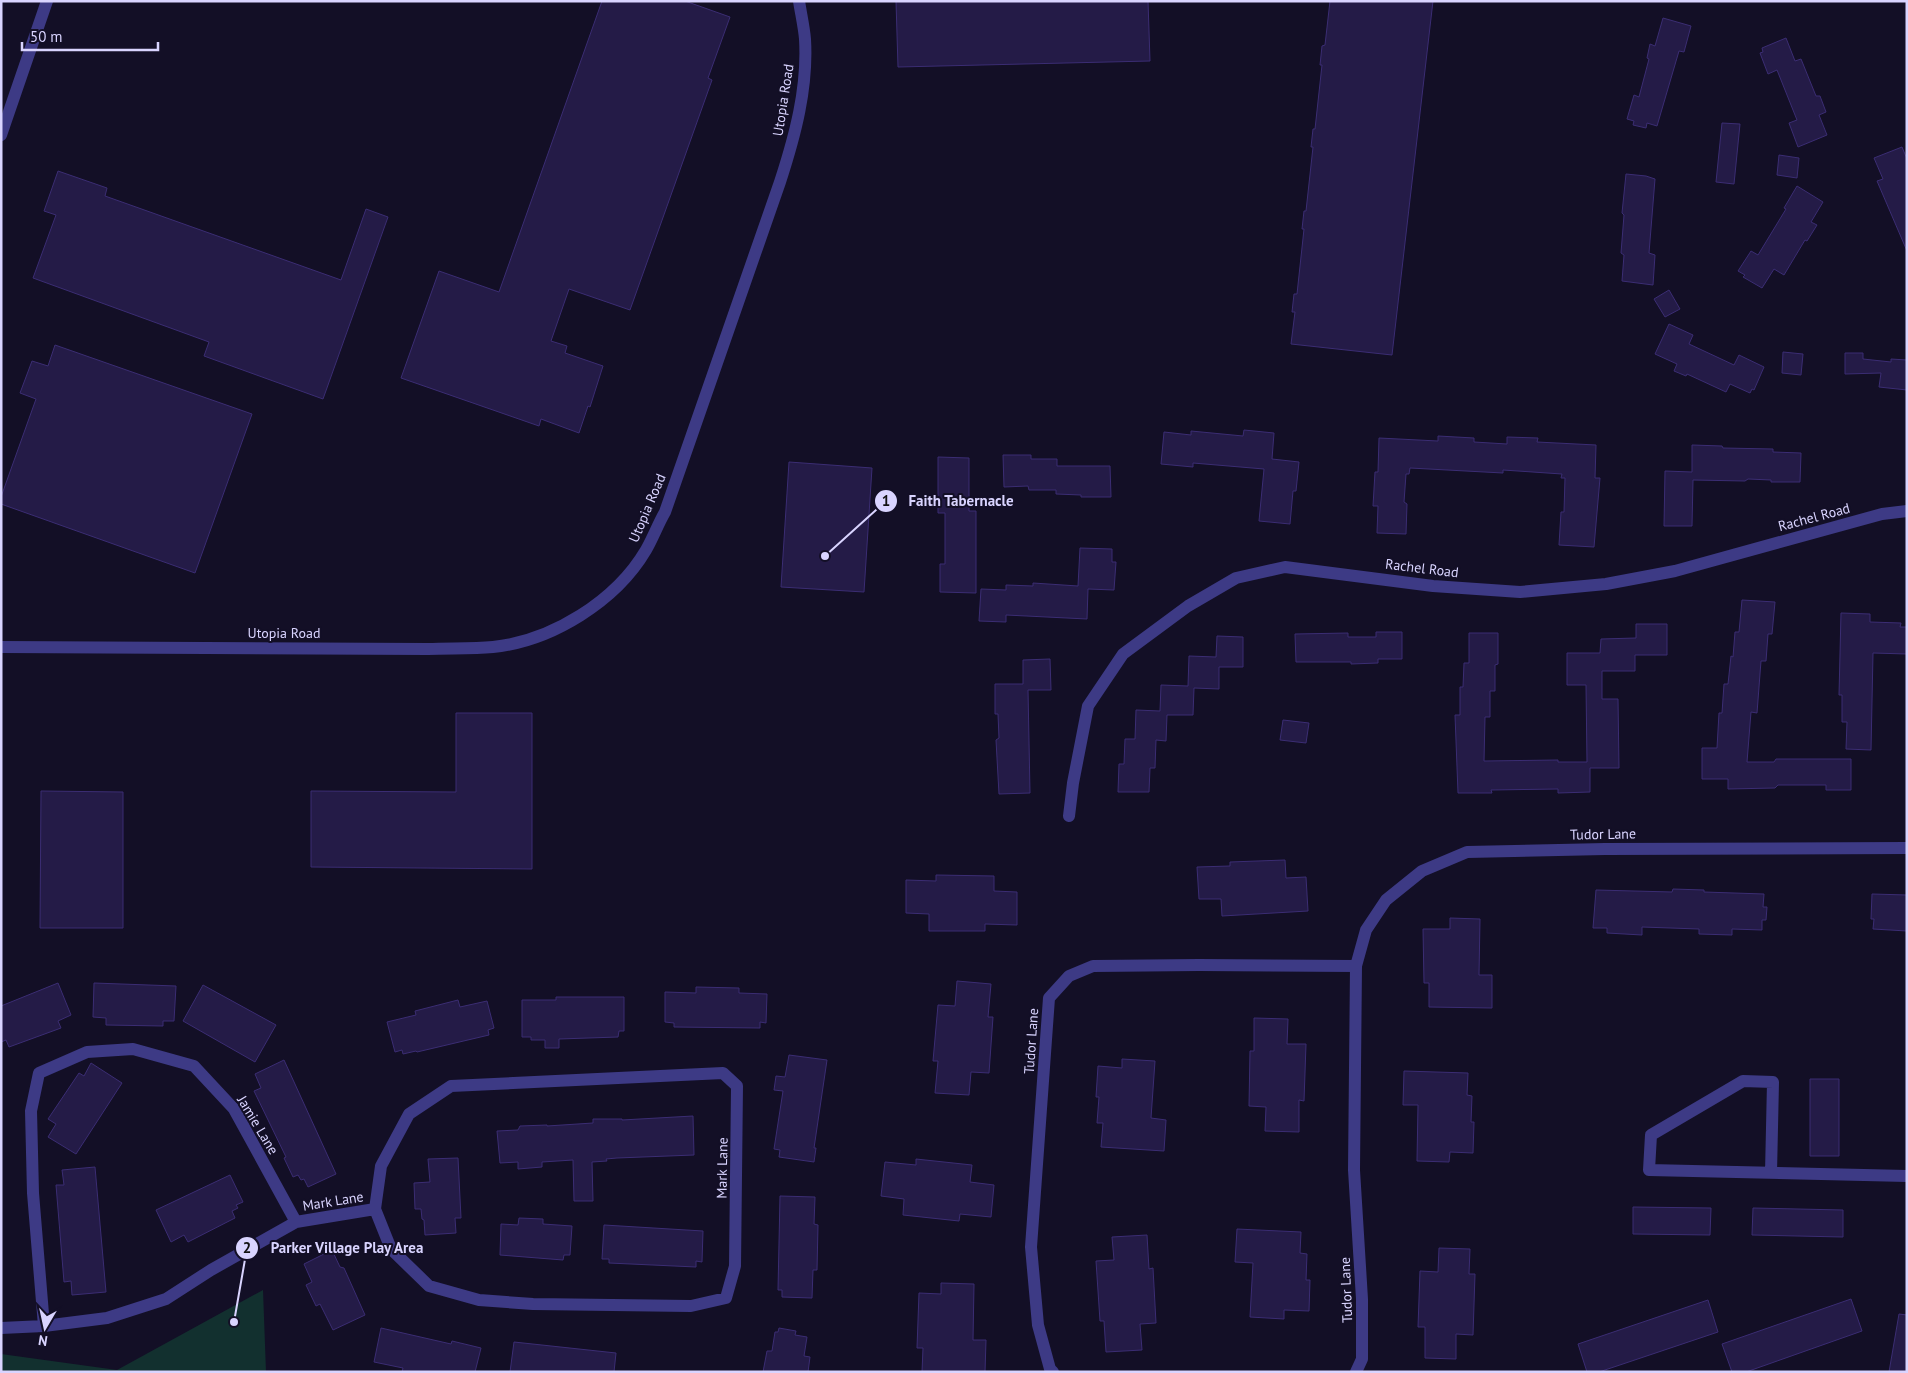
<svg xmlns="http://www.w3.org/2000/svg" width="1908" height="1373" font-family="'PT Sans',sans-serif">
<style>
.green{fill:#12302f}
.building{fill:#241b47;stroke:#3b2d73}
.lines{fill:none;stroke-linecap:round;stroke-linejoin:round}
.minor{stroke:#3d3a85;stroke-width:12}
.tertiary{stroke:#3d3a85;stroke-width:12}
.labels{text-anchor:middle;stroke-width:4;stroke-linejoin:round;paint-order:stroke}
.street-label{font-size:14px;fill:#d9d4ff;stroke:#130f26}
.leader{fill:none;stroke:#d9d4ff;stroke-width:2}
.callout-dot{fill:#d9d4ff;stroke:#130f26;stroke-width:2}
.mark-label{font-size:15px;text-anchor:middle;font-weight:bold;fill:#111}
.callout-label{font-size:15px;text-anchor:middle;font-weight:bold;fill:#d9d4ff;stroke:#130f26;stroke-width:4;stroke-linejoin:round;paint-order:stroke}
</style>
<rect width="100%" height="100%" fill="#130f26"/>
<path class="green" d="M263,1290L266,1372H1V1354L117,1370Z"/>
<path class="building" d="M602,1H685L730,17L708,78L712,80L630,310L569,289L551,341L567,346L565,353L603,366L590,407L588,406L579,433L541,419L539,426L401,378L439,271L499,292Z
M896,1H1148L1150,61L898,67Z
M1330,1H1433L1392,355L1291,344L1295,312H1292L1294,294H1297L1304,229H1302L1304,211H1306L1313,147H1311L1313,129H1315L1322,65H1320L1322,46L1325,45Z
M1663,18L1691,26L1684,52L1679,51L1657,126L1647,123L1646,128L1633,125L1634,121L1627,119L1634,95L1639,97L1649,59L1647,58L1650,44L1655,46Z
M1786,38L1795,61L1801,59L1816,96H1820L1826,112L1819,115L1827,135L1798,147L1789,123L1797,120L1777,70L1768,74L1760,53L1763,52L1762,48Z
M1722,123L1740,124L1734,184L1716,182Z
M1902,147L1907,159V251L1877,181L1883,179L1874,158Z
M1779,155L1799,158L1797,178L1777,175Z
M58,171L107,188L105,196L341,280L366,209L388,217L323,399L204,356L209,342L33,278L56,215L44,211Z
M1626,174L1646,176L1655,179L1649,253L1655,255L1653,285L1622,281L1624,255L1621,253L1624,215L1622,213Z
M1797,186L1823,202L1811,222L1817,225L1807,241L1805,240L1784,275L1774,269L1762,288L1743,277L1745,275L1738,271L1751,251L1758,255L1786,209L1784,208Z
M1669,290L1680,309L1665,317L1654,299Z
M1669,324L1693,335L1689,344L1734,365L1739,355L1764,367L1754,390L1752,389L1750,393L1730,384L1726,392L1687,374L1686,376L1674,371L1677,364L1655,354Z
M55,345L252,414L195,573L1,504V497L36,399L20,393L32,361L48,366Z
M1783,352L1803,354L1801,375L1782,373Z
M1845,353H1863V359L1891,362V359L1907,360V390L1879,387L1881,373L1845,374Z
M1244,430L1274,433L1272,459L1299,462L1296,491H1293L1290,524L1259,521L1264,469L1193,463V467L1161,464L1164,432L1191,435V431L1243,436Z
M1438,436L1474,438V442L1507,444V437L1538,438L1537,442L1596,445L1595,478H1600L1594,547L1559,545L1561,512H1564L1565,478H1561L1562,474L1503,470V473L1410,468L1409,474H1406L1404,502L1407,504L1406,534L1377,533L1378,506H1373L1375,472H1378L1379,438L1438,441Z
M1692,445L1722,446L1723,448L1773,449V452L1801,453L1800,482H1771V480L1748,479L1745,481L1693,480L1692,526H1664L1665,471L1692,472Z
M1003,455H1031V459H1057V466H1110L1111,497H1081V495L1056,494V490H1029L1028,486L1004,487Z
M938,457L969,458V511H976V593L940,592V564H945V513H938Z
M789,462L872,468L864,592L781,587Z
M1080,548L1112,549V562H1116L1114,590L1088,589L1087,619L1006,615V622L979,621L981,589L1006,590V585L1033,586V583L1078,586Z
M1742,600L1775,602L1772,634H1768L1766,661H1761L1757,713L1751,712L1747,762H1774L1776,759H1851V790H1826V785H1778L1775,788L1728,789V779H1702V748H1717L1719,713H1722L1724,684H1728L1731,656L1733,657L1735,632H1739Z
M1841,613L1870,614V622L1901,623L1900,627H1907V654L1873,653L1871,750L1846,749L1847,722H1842V695H1839Z
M1636,624H1667V655H1635V671H1602V699H1618L1619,768H1590V792L1558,793V789L1491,790L1492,793H1458L1455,715H1460V687H1463L1464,663H1469V633H1498V664L1495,665V691H1490V717H1485L1484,761L1558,760V762H1587L1586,685H1567V653H1600L1601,639L1636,638Z
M1376,632H1402V659H1378V663L1351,664V662H1296L1295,634L1348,633V637H1376Z
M1217,636L1243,637V667H1219V689L1194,688L1193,715H1167L1166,741L1156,740L1155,768H1150L1149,792H1118L1119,764H1124L1125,739H1135L1136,710L1160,711L1161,685L1188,686L1189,656L1216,657Z
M1050,659L1051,690H1028L1030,793L999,794L996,740L999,738L998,714H995V684H1023V660Z
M456,713H532V869L311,867V791L456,792Z
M1283,720L1309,723L1306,743L1280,740Z
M41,791L123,792V928H40Z
M1285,860L1286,878L1306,877L1308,911L1222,916L1221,899H1199L1197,867L1230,866V862Z
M936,875L994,876V891L1017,892V925L985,924V931H929V914L906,913V880L936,881Z
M1673,889L1704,890V892L1764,894L1763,907H1767L1766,920H1762V930L1732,929V935L1699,934V929L1642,927V935L1607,933V928H1593L1596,890L1672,892Z
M1872,894L1907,895V931L1873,929L1874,919H1871Z
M1450,918L1480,919L1479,975H1492V1008L1429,1007V983H1424L1423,929H1450Z
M957,981L991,984L988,1017H993L989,1073L971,1072L969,1095L935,1093L938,1061H933L938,1005L955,1006Z
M58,983L71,1015L58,1021L61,1028L9,1047L6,1040L1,1042V1006Z
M94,983L176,986L174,1021H163V1026L106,1025V1018L93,1017Z
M203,985L276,1025L255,1062L183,1021Z
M696,987L739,988V993L767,994L766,1023L760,1022V1028L674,1027V1023L665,1022V992L696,993Z
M556,997H624V1031H619L618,1037L559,1039V1048H545V1040H531V1037H522V1000H556Z
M458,1000L460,1007L487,1001L494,1028L488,1030L489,1035L417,1052L416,1051L403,1054L402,1050L395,1052L387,1022L416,1015L415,1011Z
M1254,1018L1288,1019L1287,1044H1306L1304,1101L1299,1100V1132L1265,1131L1266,1107L1249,1106L1250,1051H1254Z
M789,1055L827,1060L814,1148H816L814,1162L779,1157L780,1150L774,1149L783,1091L774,1090L776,1076L785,1077Z
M1122,1059L1155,1061L1151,1118L1166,1120L1164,1151L1101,1147L1103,1123H1097L1099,1097H1096L1098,1066L1122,1068Z
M284,1060L336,1174L308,1187L304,1179L301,1180L298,1175L293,1177L284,1158L286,1157L254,1091L261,1088L255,1074Z
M91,1063L122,1083L76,1154L48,1137L56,1124L48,1119L79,1073L84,1076Z
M1404,1071L1468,1073L1467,1095L1472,1096L1471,1122H1474L1473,1153L1450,1152L1449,1162L1417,1161L1418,1105H1403Z
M1810,1079H1839V1156H1810Z
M693,1116L694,1155L617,1158L606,1159L607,1161L592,1162L593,1201H574L573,1160L542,1162V1167L518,1169V1162L500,1163L497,1131L518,1130L520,1126L547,1125V1126L593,1123V1119H622V1120Z
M458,1158L461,1218H455L456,1233L425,1235L424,1220L422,1219L421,1209H415L414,1183L430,1182L428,1159Z
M916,1159L972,1165L970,1182L994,1185L991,1217L960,1214L959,1221L903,1215L904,1199L881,1196L885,1162L916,1165Z
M95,1167L106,1292L72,1295L71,1281L64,1282L56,1185H64L62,1170Z
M230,1175L243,1202L236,1205L238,1208L232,1211L235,1218L188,1242L184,1235L171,1242L156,1210Z
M780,1196L815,1197L814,1224L818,1225L817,1270H813L812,1298L782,1297V1290H778Z
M1633,1207L1711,1208L1710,1235L1633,1234Z
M1753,1208L1843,1210V1237L1752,1235Z
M519,1218L543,1219V1224L572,1226L570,1255H564L563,1260L500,1255L501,1224L518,1225Z
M604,1225L703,1231L702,1262L696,1261V1267L609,1263V1259H602Z
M1237,1229L1301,1232L1300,1253L1307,1254L1306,1280H1310L1309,1311L1284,1310V1319L1250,1317L1253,1263L1235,1262Z
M1147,1235L1149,1269L1153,1268L1156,1323L1140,1324L1142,1350L1106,1352L1104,1321H1100L1096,1261L1114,1260L1112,1237Z
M1439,1248L1470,1249L1469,1274H1475L1473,1335L1456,1334V1359L1425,1358V1327H1418L1420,1271L1438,1272Z
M332,1250L340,1267L344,1268L365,1315L333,1330L320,1304L316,1306L306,1285L312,1282L304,1264Z
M941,1283L974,1284L973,1340H986L985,1372H922L923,1348H917L919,1293L941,1294Z
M1851,1299L1862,1331L1746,1372H1732L1722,1344Z
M1708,1300L1718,1332L1599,1372H1587L1578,1344Z
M1899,1314L1907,1315V1372H1889Z
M381,1328L451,1344L452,1341L481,1348L475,1372H402L403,1368L374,1362Z
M779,1328L796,1331L795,1335L807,1337L804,1356L810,1357L808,1372H763L767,1351H772L775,1332H778Z
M514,1342L616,1353L614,1372H510Z"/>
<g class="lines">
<path class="minor" d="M1,647L428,649C449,648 471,649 493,647C552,641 616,601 646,550C653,538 658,524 665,512L780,182C795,136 808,88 805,39C804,27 801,14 799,1
M1069,816L1073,783L1088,706L1123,654L1188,606L1236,578L1285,567L1433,586L1520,592L1606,584L1675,571L1882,514L1907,511
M1356,966L1354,1170L1362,1299V1359L1356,1372
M723,1073L737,1086L735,1266L726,1298L691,1306L533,1304L479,1300L429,1286L391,1249L375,1209L381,1166L409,1114L451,1086Z
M1771,1173L1773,1082L1743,1081L1651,1135L1649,1170L1907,1176
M296,1222L375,1209
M1,1328L44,1326L107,1318L166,1299L211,1270L296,1222L234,1109L194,1066L133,1049L87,1052L39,1073L31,1111L33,1193L44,1326
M1053,1372L1050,1369L1038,1325L1031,1247L1049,998L1069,976L1093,966L1199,965L1356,966L1366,930L1386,900L1422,871L1467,852L1605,849L1907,848"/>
<path class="tertiary" d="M1,135L47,1"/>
</g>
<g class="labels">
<g class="street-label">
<text transform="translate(783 100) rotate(-81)" y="5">Utopia Road</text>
<text transform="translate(647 508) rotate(-67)" y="5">Utopia Road</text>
<text transform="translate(1814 517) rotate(-15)" y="5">Rachel Road</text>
<text transform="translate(1422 568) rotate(7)" y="5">Rachel Road</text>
<text x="284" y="638">Utopia Road</text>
<text transform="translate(1603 834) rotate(-1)" y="5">Tudor Lane</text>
<text transform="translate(1031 1041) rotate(-86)" y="5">Tudor Lane</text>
<text transform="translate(258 1125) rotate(59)" y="5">Jamie Lane</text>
<text transform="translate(722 1168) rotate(-89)" y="5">Mark Lane</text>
<text transform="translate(333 1201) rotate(-9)" y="5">Mark Lane</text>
<text transform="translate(1346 1290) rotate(-92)" y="5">Tudor Lane</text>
</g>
</g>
<path class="leader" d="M825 556L886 501M234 1322L247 1248"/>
<g class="callout-dot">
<circle cx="825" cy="556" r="5"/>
<circle cx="234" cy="1322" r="5"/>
<circle cx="886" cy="501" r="12"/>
<circle cx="247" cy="1248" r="12"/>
</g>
<g class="mark-label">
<text x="886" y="506">1</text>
<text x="247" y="1253">2</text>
</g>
<g class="callout-label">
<text x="961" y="506">Faith Tabernacle</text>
<text x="347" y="1253">Parker Village Play Area</text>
</g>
<rect width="1908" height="1373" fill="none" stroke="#d9d4ff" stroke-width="5"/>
<g transform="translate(45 1328) rotate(189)" stroke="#130f26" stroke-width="4" paint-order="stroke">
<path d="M0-4L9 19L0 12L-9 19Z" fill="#d9d4ff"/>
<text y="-8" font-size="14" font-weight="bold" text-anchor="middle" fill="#d9d4ff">N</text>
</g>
<path d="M22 42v8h136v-8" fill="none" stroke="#d9d4ff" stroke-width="2.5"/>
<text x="30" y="42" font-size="15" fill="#d9d4ff" stroke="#130f26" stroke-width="4" paint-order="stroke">50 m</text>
</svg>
